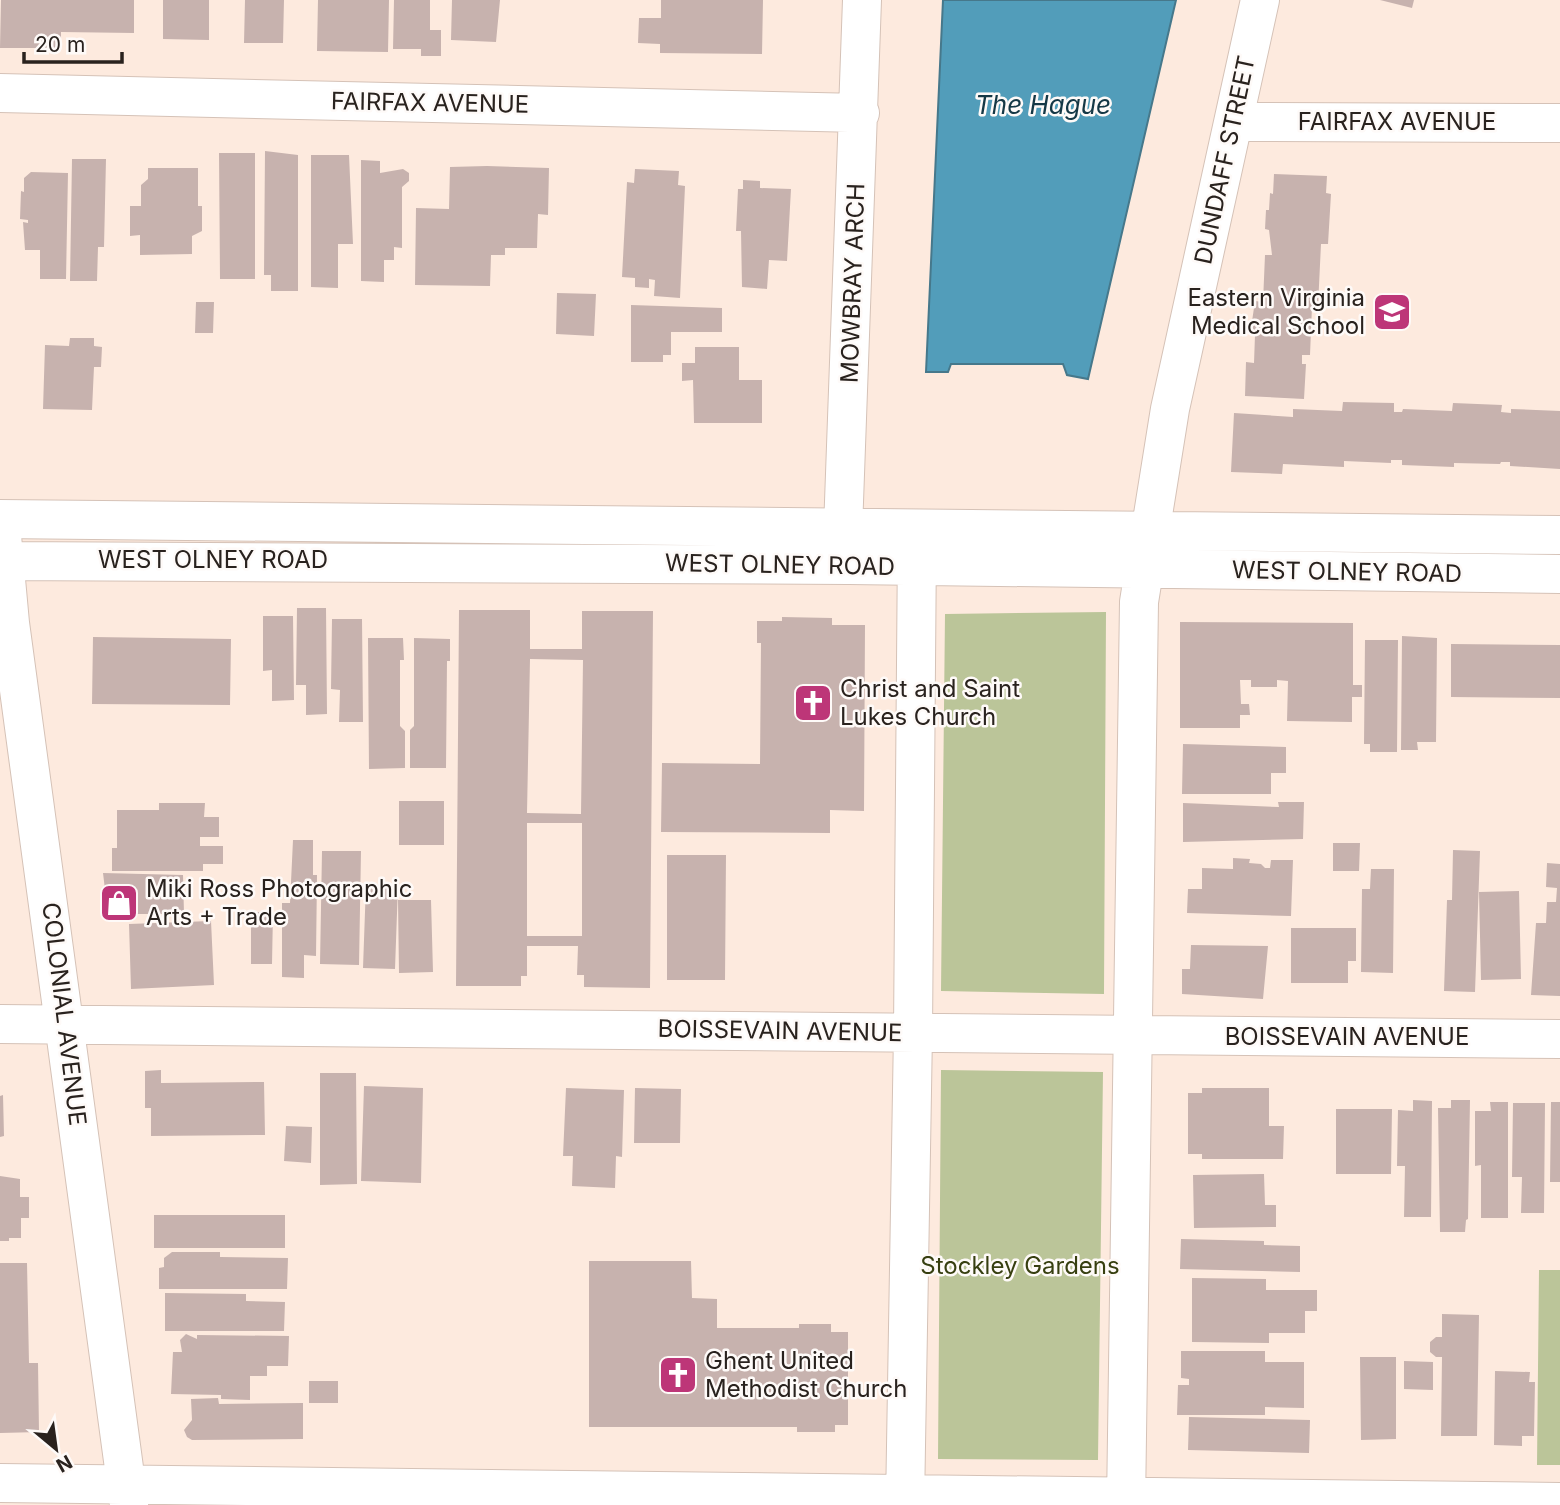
<svg xmlns="http://www.w3.org/2000/svg" width="1560" height="1505" font-family="Inter,sans-serif">
<style>
.green{fill:#bbc599}
.water{fill:#529dba;stroke:#46788b;stroke-width:2}
.building{fill:#c7b2ae;fill-rule:evenodd}
.lines{fill:none;stroke-linecap:round;stroke-linejoin:round}
.minor-casing{stroke:#d5c2b7;stroke-width:40}
.minor{stroke:#fff;stroke-width:38}
.labels{text-anchor:middle;stroke-width:5;stroke-linejoin:round;paint-order:stroke}
.street-label{font-size:24px;fill:#29221e;stroke:#fefaf8}
.poi-label{font-size:24px;fill:#29221e;stroke:#fefaf8;text-anchor:start}
.park-label{font-size:24px;fill:#373f10;stroke:#fefaf8}
.water-label{font-size:26px;font-style:italic;fill:#153846;stroke:#fefaf8}
</style>
<rect width="100%" height="100%" fill="#fdeade"/>
<path class="green" d="M1106,612L1104,994L941,991L945,614Z
M941,1070L1103,1072L1098,1460L938,1459Z
M1539,1270H1560V1465H1537Z"/>
<path class="water" d="M943,0H1176L1088,379L1067,375L1063,364H951L948,372H926Z"/>
<path class="building" d="M1,0H134V33L61,32V48H0Z
M163,0H209V40L163,39Z
M245,0H284L283,43H244Z
M318,0H389L388,52L317,51Z
M394,0H430V30H441V56H421V49H393Z
M452,0H500L496,42L451,40Z
M661,0H763L762,54L660,53V44L638,43L639,18H661Z
M1380,0H1414L1412,8Z
M265,151L298,155V291H271V275H264Z
M219,153H255V279H220Z
M311,155H349L353,244H338V288L311,287Z
M72,159H106L104,247H98L97,281H70Z
M361,160L380,161V173L403,169L409,173V181L402,187V248L394,247V260H384V282L361,281Z
M487,166L549,168L548,215L538,214L537,248H505V255H491L490,286L415,285L416,208L449,209L450,167Z
M148,168H198V206H202V231L192,236V254L140,255V235L130,236V206H141V185L148,179Z
M635,169L679,171L678,185L685,186L680,298L654,296L655,280L649,279V288L635,287V278L622,277L627,182L634,183Z
M31,172L68,173L66,279H40V250H25L23,222L28,223V220L20,219L21,191L24,192V178Z
M1274,174L1327,176L1326,193L1331,194L1328,244H1321L1318,306H1312L1310,355H1302V364H1306L1304,399L1245,396L1246,362L1254,363L1255,335H1250L1255,301L1263,302L1265,255H1272L1269,230L1265,229L1266,210H1269L1270,193L1273,194Z
M743,180L760,181V188L791,189L787,261L769,260L767,289L742,287L741,231H736L738,189H743Z
M557,293L596,294L594,336L556,334Z
M196,302H214L213,333H195Z
M631,305L722,308V332H671V355H663V362H631Z
M70,338H94V346L102,347L101,367H94L92,410L43,409L45,345L69,346Z
M695,347H739V380H762V423H694L693,380L682,381V363H695Z
M1343,402L1394,403V412H1402L1403,409L1452,411L1453,403L1502,405L1501,412L1511,413V409L1560,411V469L1510,466V462H1501L1500,464L1454,463V467L1402,465V460H1391V463L1344,461V467L1283,464L1282,474L1231,472L1234,413L1293,417V409L1342,411Z
M297,608H326L327,714L306,715V685H296Z
M459,610H530V649H582V611H653L650,988L584,987V975H577L578,946H527V976H521V986H456ZM530,659L583,660L581,814L527,813ZM527,823H582V936H527Z
M263,616H293L294,700L272,701V670L263,671Z
M782,617L832,618V625H865L864,811L830,810V833L661,832L662,763L760,764L761,643H757V621H782Z
M332,619H362L363,722H339L340,690L331,689Z
M1180,622L1353,623V685H1362V697H1352V722L1287,721L1288,681L1277,680V687H1251V680H1240L1241,704H1249L1250,715H1240V728H1180Z
M1402,636L1437,638L1436,742H1417L1418,750H1401Z
M93,637L231,639L230,705L92,704Z
M368,638H403L404,660H400V726L405,731V768L369,769Z
M414,638L450,639V661H447L446,768H410V730L414,726Z
M1365,640H1398L1397,752H1370V744H1364Z
M1451,644L1560,645V698L1451,697Z
M1183,744L1286,747V773H1271V794H1182Z
M399,801H444V845H399Z
M1278,802H1304L1303,839L1183,842V803L1279,807Z
M159,803H205L204,817H219V837H200V846H223V864H203V871H112V848H117V810H159Z
M293,840H313V875H317L316,956L304,955V978L282,977V903H290Z
M1333,843H1360L1359,871H1333Z
M1453,850L1480,851L1475,992L1444,991L1447,900H1452Z
M322,851H361L359,965L320,964Z
M667,855H726L725,980H667Z
M1233,858L1250,859L1249,863L1261,864L1265,868H1270L1271,860H1293L1291,916L1187,913L1188,889H1202V868L1233,869Z
M1547,863L1560,864V996L1531,995L1536,923H1546L1547,902H1556L1557,888L1546,887Z
M1371,869H1394L1393,973L1361,972L1362,889H1370Z
M103,873L183,875L184,914H108Z
M366,884L398,885L395,969L363,968Z
M1519,891L1521,979L1481,980L1479,892Z
M398,900H431L433,972L399,973Z
M251,912H273L272,964H251Z
M211,921L214,985L131,989L129,924Z
M1291,928H1356V961H1348V983H1291Z
M1191,945L1268,946L1263,999L1182,994V969H1190Z
M161,1070V1083L264,1082L265,1135L151,1136V1108H145V1071Z
M320,1073H356L357,1184L320,1185Z
M364,1086L423,1088L421,1183L361,1181Z
M566,1088L624,1090L622,1157L616,1156L615,1188L572,1186L573,1156H563Z
M635,1088L681,1089L680,1143H634Z
M1202,1088H1269V1126H1284L1283,1159H1202V1154H1188V1093H1202Z
M3,1095L4,1136L0,1137V1096Z
M1413,1100L1432,1101L1431,1217H1404L1405,1166H1397L1398,1110L1413,1111Z
M1451,1100H1470L1468,1219L1466,1220L1465,1232H1440L1438,1108H1451Z
M1490,1102H1508V1218H1481V1165L1475,1166V1111H1491Z
M1551,1102H1560V1182H1550Z
M1513,1103H1545L1544,1213H1521L1522,1177H1512Z
M1336,1109H1392L1391,1174H1336Z
M286,1126L312,1127L311,1163L284,1161Z
M1264,1174L1265,1205H1276V1227L1194,1228L1193,1175Z
M0,1176L20,1179V1197H29V1218H21V1238H9V1241H0Z
M154,1215H285V1248H154Z
M1181,1239L1264,1241V1245L1300,1246V1272L1180,1269Z
M172,1252H220V1257L288,1258L287,1289H159V1268L164,1267V1258Z
M589,1261H691L692,1298L717,1299V1328H799V1324H831V1332H848V1425H835V1432H797V1427H589Z
M0,1263H27L29,1363H38L39,1432L0,1433Z
M1192,1278L1266,1279V1290H1317V1311H1305V1333H1269V1343L1192,1342Z
M165,1293L246,1294V1301L285,1302L284,1331H165Z
M1442,1314L1479,1315L1477,1436H1441L1442,1357H1436L1430,1352V1342L1436,1337H1442Z
M186,1334L197,1339V1335L289,1336L288,1366H267V1376H250V1400L221,1399V1395L171,1394L173,1352H182L180,1340Z
M1181,1351H1265V1362H1304V1408L1265,1407V1415H1177L1178,1385H1189V1379L1181,1378Z
M1360,1357H1396V1439L1361,1440Z
M1404,1361L1433,1362V1390L1404,1389Z
M1495,1371L1530,1372L1529,1382H1535L1534,1436H1522V1446L1494,1445Z
M309,1381H338V1403H309Z
M218,1398L219,1404L303,1403V1439L192,1440L187,1437L184,1430L192,1420L191,1399Z
M1189,1417L1310,1420L1309,1453L1188,1450Z"/>
<g class="lines">
<defs>
<path id="minor" d="M0,93L860,113
M1235,122L1560,123
M0,519L1560,535
M2,536L10,623L129,1505
M847,554L843,530L862,0
M0,561L849,565L1560,574
M0,1024L1560,1039
M0,1483L1560,1502
M905,1505L913,1032L917,542
M1126,1505L1139,602L1170,409L1260,0"/>
</defs>
<use href="#minor" class="minor-casing"/>
<use href="#minor" class="minor"/>
</g>
<defs>
<symbol id="university-square" viewBox="-11 -11 22 22"><rect x="-9" y="-9" width="18" height="18" rx="4" fill="#bd3678" stroke="#fefaf8"/><path d="M0-5L7-2L0 1L-7-2ZM-4 1L0 2.5L4 1V4Q0 6-4 4Z" fill="#fff"/></symbol>
<symbol id="church-square" viewBox="-11 -11 22 22"><rect x="-9" y="-9" width="18" height="18" rx="4" fill="#bd3678" stroke="#fefaf8"/><path d="M-1.2-6h2.4v3.5h3.3v2.4h-3.3V6h-2.4V-.1h-3.3v-2.4h3.3Z" fill="#fff"/></symbol>
<symbol id="shop-square" viewBox="-11 -11 22 22"><rect x="-9" y="-9" width="18" height="18" rx="4" fill="#bd3678" stroke="#fefaf8"/><path d="M-5-2.5h2.3a2.7 3.5 0 0 1 5.4 0H5L5.5 6h-11ZM-1.5-2.5h3a1.5 2.3 0 0 0-3 0Z" fill="#fff"/></symbol>
</defs>
<g fill-rule="evenodd">
<use href="#university-square" x="1370" y="290" width="44" height="44"/>
<use href="#church-square" x="791" y="681" width="44" height="44"/>
<use href="#shop-square" x="97" y="881" width="44" height="44"/>
<use href="#church-square" x="656" y="1353" width="44" height="44"/>
</g>
<g class="labels">
<g class="street-label">
<text transform="translate(430 103) rotate(1)" y="8">FAIRFAX AVENUE</text>
<text x="1397" y="130">FAIRFAX AVENUE</text>
<text transform="translate(1225 160) rotate(-78)" y="8">DUNDAFF STREET</text>
<text transform="translate(853 283) rotate(-88)" y="8">MOWBRAY ARCH</text>
<text x="213" y="568">WEST OLNEY ROAD</text>
<text transform="translate(780 565) rotate(1)" y="8">WEST OLNEY ROAD</text>
<text transform="translate(1347 572) rotate(1)" y="8">WEST OLNEY ROAD</text>
<text transform="translate(64 1014) rotate(83)" y="8">COLONIAL AVENUE</text>
<text transform="translate(780 1031) rotate(1)" y="8">BOISSEVAIN AVENUE</text>
<text x="1347" y="1045">BOISSEVAIN AVENUE</text>
</g>
<g class="poi-label">
<text x="1365" y="306" text-anchor="end">Eastern Virginia<tspan x="1365" dy="28">Medical School</tspan></text>
<text x="840" y="697">Christ and Saint<tspan x="840" dy="28">Lukes Church</tspan></text>
<text x="146" y="897">Miki Ross Photographic<tspan x="146" dy="28">Arts + Trade</tspan></text>
<text x="705" y="1369">Ghent United<tspan x="705" dy="28">Methodist Church</tspan></text>
</g>
<g class="park-label">
<text x="1020" y="1274">Stockley Gardens</text>
</g>
<g class="water-label">
<text x="1043" y="114">The Hague</text>
</g>
</g>
<g transform="translate(56 1449) rotate(151)" stroke="#fefaf8" stroke-width="5" paint-order="stroke">
<path d="M0-5L12 26L0 18L-12 26Z" fill="#29221e"/>
<text y="-10" font-size="19" font-weight="bold" text-anchor="middle" fill="#29221e">N</text>
</g>
<path d="M24 52v10h98v-10" fill="none" stroke="#29221e" stroke-width="3.5"/>
<text x="35" y="52" font-size="21" fill="#29221e" stroke="#fefaf8" stroke-width="5" paint-order="stroke">20 m</text>
</svg>
